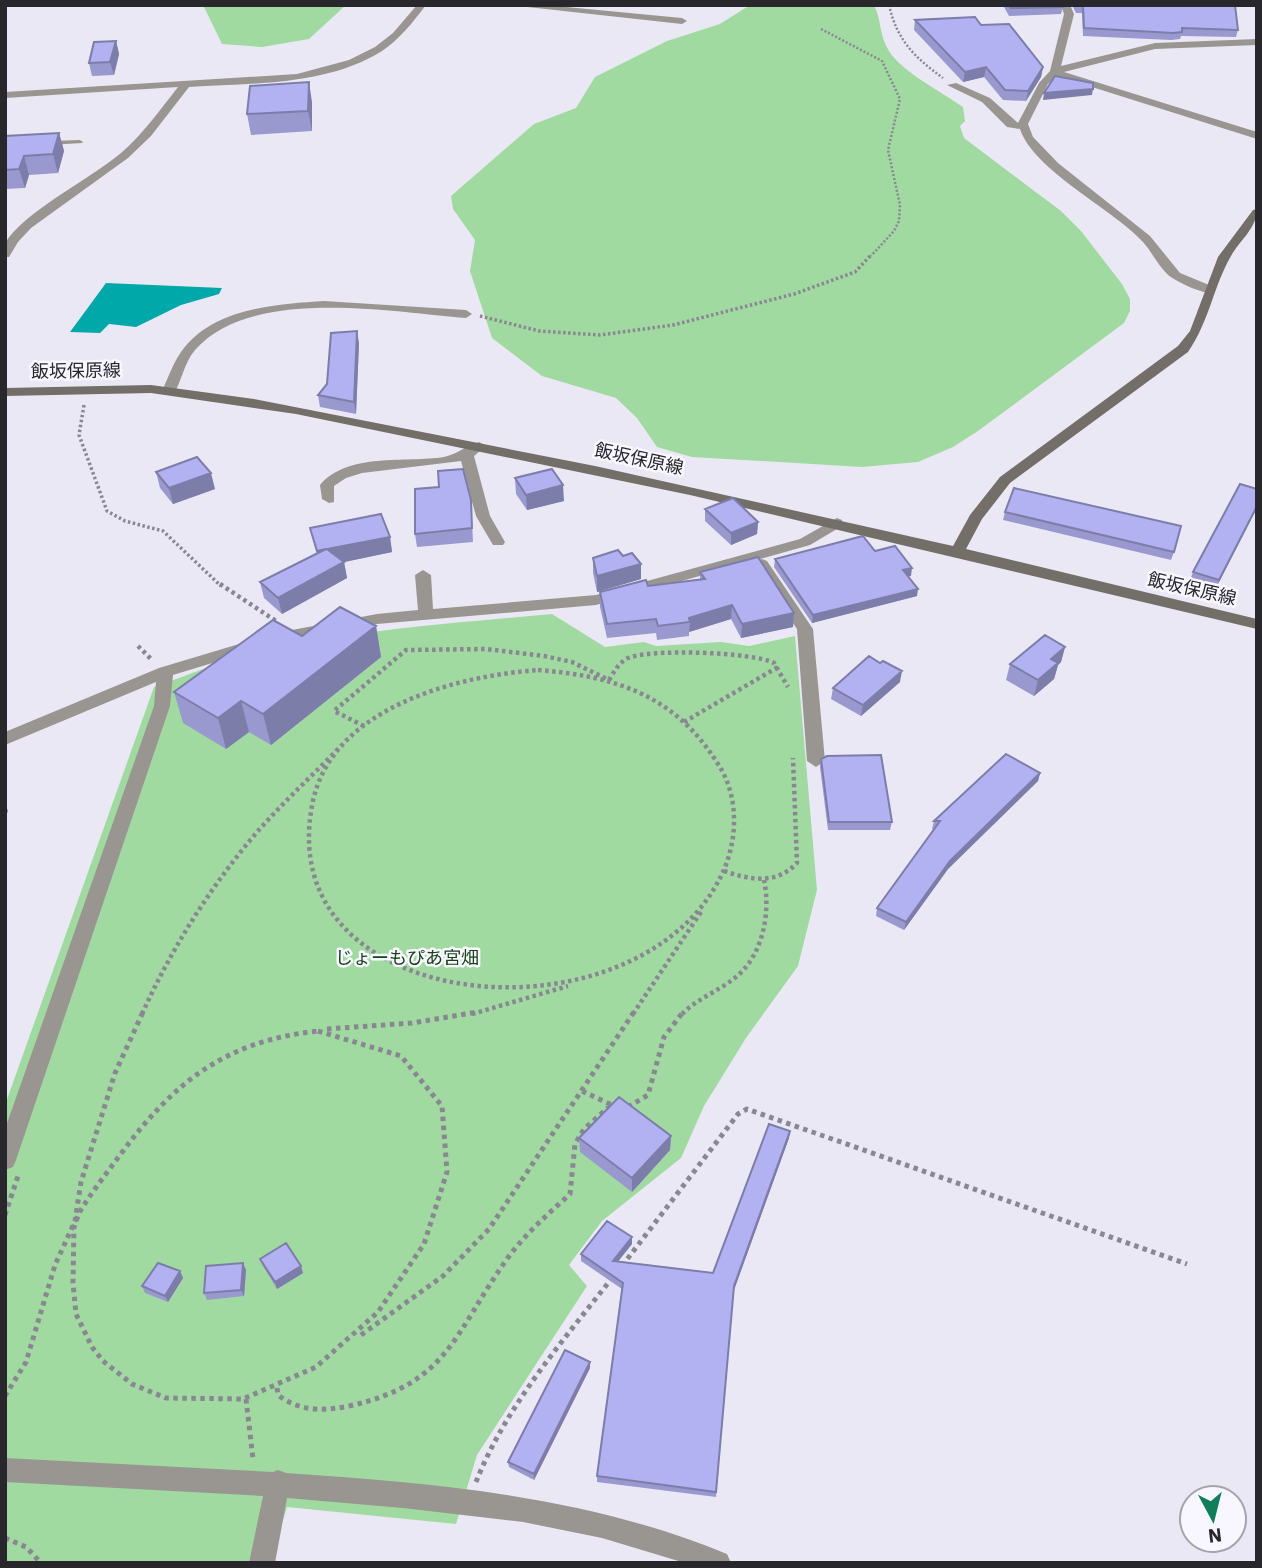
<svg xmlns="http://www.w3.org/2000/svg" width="1262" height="1568" font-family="'IBM Plex Sans','Noto Sans JP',sans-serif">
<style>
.green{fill:#a1daa1}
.water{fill:#01a8a9}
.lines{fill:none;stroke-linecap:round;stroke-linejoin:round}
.path-far3{stroke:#898791;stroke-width:2.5;stroke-dasharray:2 2;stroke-linecap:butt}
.path-far2{stroke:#898791;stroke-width:3.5;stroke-dasharray:2.5 2.5;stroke-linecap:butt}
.path-far1{stroke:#898791;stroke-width:4.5;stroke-dasharray:3.5 3.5;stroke-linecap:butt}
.path{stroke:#898791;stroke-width:5;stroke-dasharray:4.5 4.5;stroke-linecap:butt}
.lane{fill:#999691;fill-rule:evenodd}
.street{fill:#999691;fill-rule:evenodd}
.secondary{fill:#736e67;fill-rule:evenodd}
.wall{fill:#9999d0}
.shaded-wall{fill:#7d7da9}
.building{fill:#b2b2f2;stroke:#7d7da9;stroke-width:2}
.labels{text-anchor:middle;stroke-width:5;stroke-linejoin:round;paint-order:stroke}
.street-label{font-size:18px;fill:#28272c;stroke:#f8f6ff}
.park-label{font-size:18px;fill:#164319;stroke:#f8f6ff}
</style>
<rect width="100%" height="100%" fill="#ebe8f6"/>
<path class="green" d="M203,5H346L309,39L262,47L222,44Z
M750,5H874C882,21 879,36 889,51C902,72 942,92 963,107L965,121L960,126L964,138L1061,211L1081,231L1122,284L1130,299V311L1124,323L978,431L953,447L918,462L862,467L692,457L657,447L637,418L616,398L542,376L492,338L470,271L475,240L453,209L451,196L534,124L576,108L595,77L667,41L720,24Z
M552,614L605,647L644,642L656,646L721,642L749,646L795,636L817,890L798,966L746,1038L704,1106L681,1158L602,1221L569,1265L587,1286L477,1455L456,1524L287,1507L270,1563H5V1105L154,687C183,677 211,665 240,657C342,630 448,624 552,614Z"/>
<path class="water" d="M106,283L222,288L219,294L181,305L136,327L109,324L100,333L70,332Z"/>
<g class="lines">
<path class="path-far3" d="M889,5C897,40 914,57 943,78
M821,29L882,61L900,99L888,150L900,205L899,221L894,231L871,256"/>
<path class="path-far2" d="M480,316L539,331L600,335L673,325L794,294L855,272L872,254
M84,405L79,435L107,511L125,521L163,531L221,586"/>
<path class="path-far1" d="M220,584L276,621
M138,646L151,659
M538,670C615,676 675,695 718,764C739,796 738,838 723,872C642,1049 266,1020 313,801C333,707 457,676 538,670Z
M684,722L778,667
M364,726L334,711L406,650L486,649L544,656L572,662L609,680C614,672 618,664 626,659C646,648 754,652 774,663L788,687
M724,871C750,880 776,885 797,863L793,758
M142,1014C171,950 207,892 252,838C279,806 312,776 341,746
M472,1014L568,986
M633,1014L701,912
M682,1014C698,998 719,991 736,977C763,955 771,912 764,880"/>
<path class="path" d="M327,1029L412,1023L478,1012
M318,1031L401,1056L442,1106L447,1172L424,1244L378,1312L316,1367L243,1399L166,1398L132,1384L103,1361L92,1347L76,1314L73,1283L74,1227L79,1213C91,1193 106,1174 120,1155C174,1082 225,1041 318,1031Z
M582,1091L612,1105
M628,1107L648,1095L664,1037L683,1012
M5,1215L18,1176
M622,1266L738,1114L747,1109L1187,1264
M361,1335L443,1276L489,1229L634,1012
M277,1388L278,1395C300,1412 324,1411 349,1406C449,1384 454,1333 507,1259C525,1234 547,1215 570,1194L575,1144L584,1129L611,1105
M5,1396L26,1362L55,1265L75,1221L81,1182L115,1073L143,1012
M246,1399L253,1459
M476,1482C506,1406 562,1342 612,1278
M5,1538L26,1547L41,1563"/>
<path class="lane" d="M80,140L83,142L82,143L50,145L47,143L50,141Z"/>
<path class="street" d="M417,5H426C413,22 399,40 382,51C326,86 252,83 189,87L151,136L128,158L31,228L18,242L9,257H5V243C26,210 89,180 121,153C143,134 160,110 178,87L5,98V92L297,74L349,60L375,47L393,33Z
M509,5H545L682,18L687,21L682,24Z
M1061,5H1070L1074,14L1061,66L1155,43L1257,39V45L1155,49L1064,72L1257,132V139L1057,76L1048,84L1028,124L1033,137L1058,163L1150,236L1180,273L1214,287V293C1203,294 1184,285 1174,279C1161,272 1153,253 1143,242C1112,208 1034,171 1020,129L1007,127L982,102L947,85L956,83L990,98L1018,123L1039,83L1050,71L1064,14Z
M324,301L466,310L472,314L466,318C391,312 251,286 195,350C184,363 182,380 174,394H164L162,391C169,376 174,360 184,348C216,308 277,304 324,301Z
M479,442L486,446L474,456L490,516L505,542L503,545H493L476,516L461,461L362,473L346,478L334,486V502L329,503L322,499L320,485C348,452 406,463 444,457C458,454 467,445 479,442Z
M837,518L842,520V526L810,545L596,605L377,624L276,643L268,638L276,633L377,614L418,610L415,575L423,570L431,575L433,609L596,595L800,539Z
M762,559L767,561L813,629L825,761L816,767L807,761L797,629L754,564Z
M249,641L257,646L255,650L173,675L170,706L16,1160L13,1167L5,1170V1129L154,706L156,682L5,745V732L159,668Z
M5,1458L273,1472L278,1470L286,1473C436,1483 587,1496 727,1554L731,1563H685L602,1538L523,1522L403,1508L287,1498L275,1563H249L263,1496L5,1482Z"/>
<path class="secondary" d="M1257,209C1257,228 1240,240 1231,256C1213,287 1210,320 1188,352L1010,483L982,519L966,549L1257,619V629L690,495L296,414L151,393L5,396V388L151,385L254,399L595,466L953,546L970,515L1000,477L1178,346L1190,331L1218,257L1253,210Z"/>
</g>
<path class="wall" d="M1003,5H1062L1063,7L1061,14L1009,16Z
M1072,5H1235L1238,30L1236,37L1181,36L1180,39L1171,40L1083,36L1082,13H1076Z
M915,20L981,25L1043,67L1041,77L1026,101L1003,100L984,77L963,82L914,30Z
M116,41L119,54L114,75L92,76L89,63Z
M312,102V131L251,135L247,114Z
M59,133L64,151L58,173L29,175L25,188L5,189V136Z
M359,343L356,414L320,407L318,395Z
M156,472L215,489L173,504L160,488Z
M515,478L564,501L527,510L516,494Z
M1257,489L1216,588L1190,580L1193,572Z
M471,500L473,542L417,547L415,534Z
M705,509L758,522L757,534L731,545L705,521Z
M1005,512L1174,552L1171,560L1003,520Z
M310,528L390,537L392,552L344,562L347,578L282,614L264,598L260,582L317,554Z
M875,551L911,576H908L917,596L812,623L774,567L775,559Z
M593,558L641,579L597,592L593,573Z
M700,572L794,613L793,627L741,638L731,619L689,632V636L657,640L656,633L607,638L600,607V592L700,579Z
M376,626L381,657L271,745L249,732L226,749L183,723L174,692L302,636Z
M1065,647L1061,662L1058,665L1054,679L1034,696L1006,680L1010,664Z
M900,682L861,716L831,699L833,688Z
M821,759L892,822L890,830H828L820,767Z
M1040,773L1038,781L948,869L904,930L876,916L877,908L935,829H932L934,821Z
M790,1131L789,1138L733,1292L716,1497L597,1482V1476L622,1289L581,1261V1254L632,1244L618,1261L713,1273Z
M671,1136L670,1150L632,1192L580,1152L579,1138Z
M260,1259L303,1273L277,1289L263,1266Z
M243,1263L246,1270L244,1296L207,1300L204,1293Z
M180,1271L183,1278L168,1302L145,1293L142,1286Z
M590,1362V1368L534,1480L509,1467L508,1462Z"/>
<path class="shaded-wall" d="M116,41L119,54L114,75L110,62Z
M986,67L984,77L963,82L965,72Z
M1043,67L1041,77L1026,101L1028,91Z
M309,82L312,102V131L308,111Z
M1093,89L1092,95L1043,100L1044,93Z
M59,133L64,151L58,173L53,154Z
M24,156L29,175L25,188L19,169Z
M357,331L359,343L356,414L354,402Z
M211,473L215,489L173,504L169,488Z
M563,485L564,501L527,510L526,495Z
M1257,506V508L1216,588L1219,580Z
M758,522L757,534L731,545V533Z
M390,537L392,552L330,565L327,549Z
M344,562L347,578L282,614L278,598Z
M641,564V579L597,592V576Z
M912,568L911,576L902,578L903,570Z
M918,589L917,596L812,623L813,615Z
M732,605L731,619L689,632L690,622L689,618Z
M794,613L793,627L741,638L742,624Z
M376,626L381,657L271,745L263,714Z
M1065,647L1061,662L1058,665L1054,679L1034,696L1038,680L1051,659Z
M902,671L900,682L861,716L863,705Z
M241,701L249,732L226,749L218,718Z
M1040,773L1038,781L948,869L904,930L906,922L950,861Z
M5,804L8,811L5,818Z
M790,1131L789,1138L733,1293L734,1286Z
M671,1136L670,1150L632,1192V1178Z
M632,1237V1244L613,1268V1261Z
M243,1263L246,1270L244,1296L241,1290Z
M301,1266L303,1273L277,1289L275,1282Z
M180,1271L183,1278L168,1302L165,1296Z
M590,1362V1368L534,1480V1474Z"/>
<path class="building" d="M1008,5H1062L1063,7L1011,8Z
M1077,5H1235L1238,30L1182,28V32L1173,33L1084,28L1083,6Z
M975,17L981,25L1009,24L1043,67L1028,91L1005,90L986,67L965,72L915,20Z
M116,41L110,62L89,63L94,42Z
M1055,76L1093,83V89L1044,93Z
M309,82L308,111L247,114L250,86Z
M59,133L53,154L24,156L19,169L5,170V136Z
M357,331L354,402L318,395L327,384L331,333Z
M197,457L211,473L169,488L156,472Z
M463,469L471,500L472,528L415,534V489L439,487L438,471Z
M552,469L563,485L526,495L515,478Z
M1240,484L1257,489V506L1219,580L1193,572Z
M1014,488L1181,526L1174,552L1005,512Z
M733,498L758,522L731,533L705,509Z
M381,514L390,537L327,549L344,562L278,598L260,582L326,549L317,551L310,528Z
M863,536L875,551L895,546L912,568L903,570L918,589L813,615L775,559Z
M618,550L623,556L632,553L641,564L597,576L593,558Z
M758,557L794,613L742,624L732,605L689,618L690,622L658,626L656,619L607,624L600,592L646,580L648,586L705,579L700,572Z
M340,607L376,626L263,714L241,701L218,718L174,692L273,620L302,636Z
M1045,635L1065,647L1051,659L1058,663L1038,680L1010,664Z
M869,656L880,663L883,661L902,671L863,705L833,688Z
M1006,754L1040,773L950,861L906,922L877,908L940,821H934Z
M881,755L892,822H829L821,759L827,756Z
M619,1097L671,1136L632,1178L579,1138Z
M769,1124L790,1131L734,1286L716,1492L597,1476L623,1283L581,1254L607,1221L632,1237L613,1261L713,1273Z
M286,1243L301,1266L275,1282L260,1259Z
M158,1263L180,1271L165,1296L142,1286Z
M243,1263L241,1290L204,1293L206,1266Z
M565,1350L590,1362L534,1474L508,1462Z"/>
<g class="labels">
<g class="street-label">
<text transform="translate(76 371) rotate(-1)" y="6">飯坂保原線</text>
<text transform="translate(639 459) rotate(12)" y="6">飯坂保原線</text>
<text transform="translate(1192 589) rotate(13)" y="6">飯坂保原線</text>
</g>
<g class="park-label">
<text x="407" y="964">じょーもぴあ宮畑</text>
</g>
</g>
<rect width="1262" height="1568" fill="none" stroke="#28272c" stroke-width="14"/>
<g transform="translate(1213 1519) rotate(173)"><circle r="33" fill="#f8f6ff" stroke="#a5a3ab" stroke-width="2"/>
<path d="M0-5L12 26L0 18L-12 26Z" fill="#117e5a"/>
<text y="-10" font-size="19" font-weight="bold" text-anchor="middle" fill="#28272c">N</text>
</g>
</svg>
